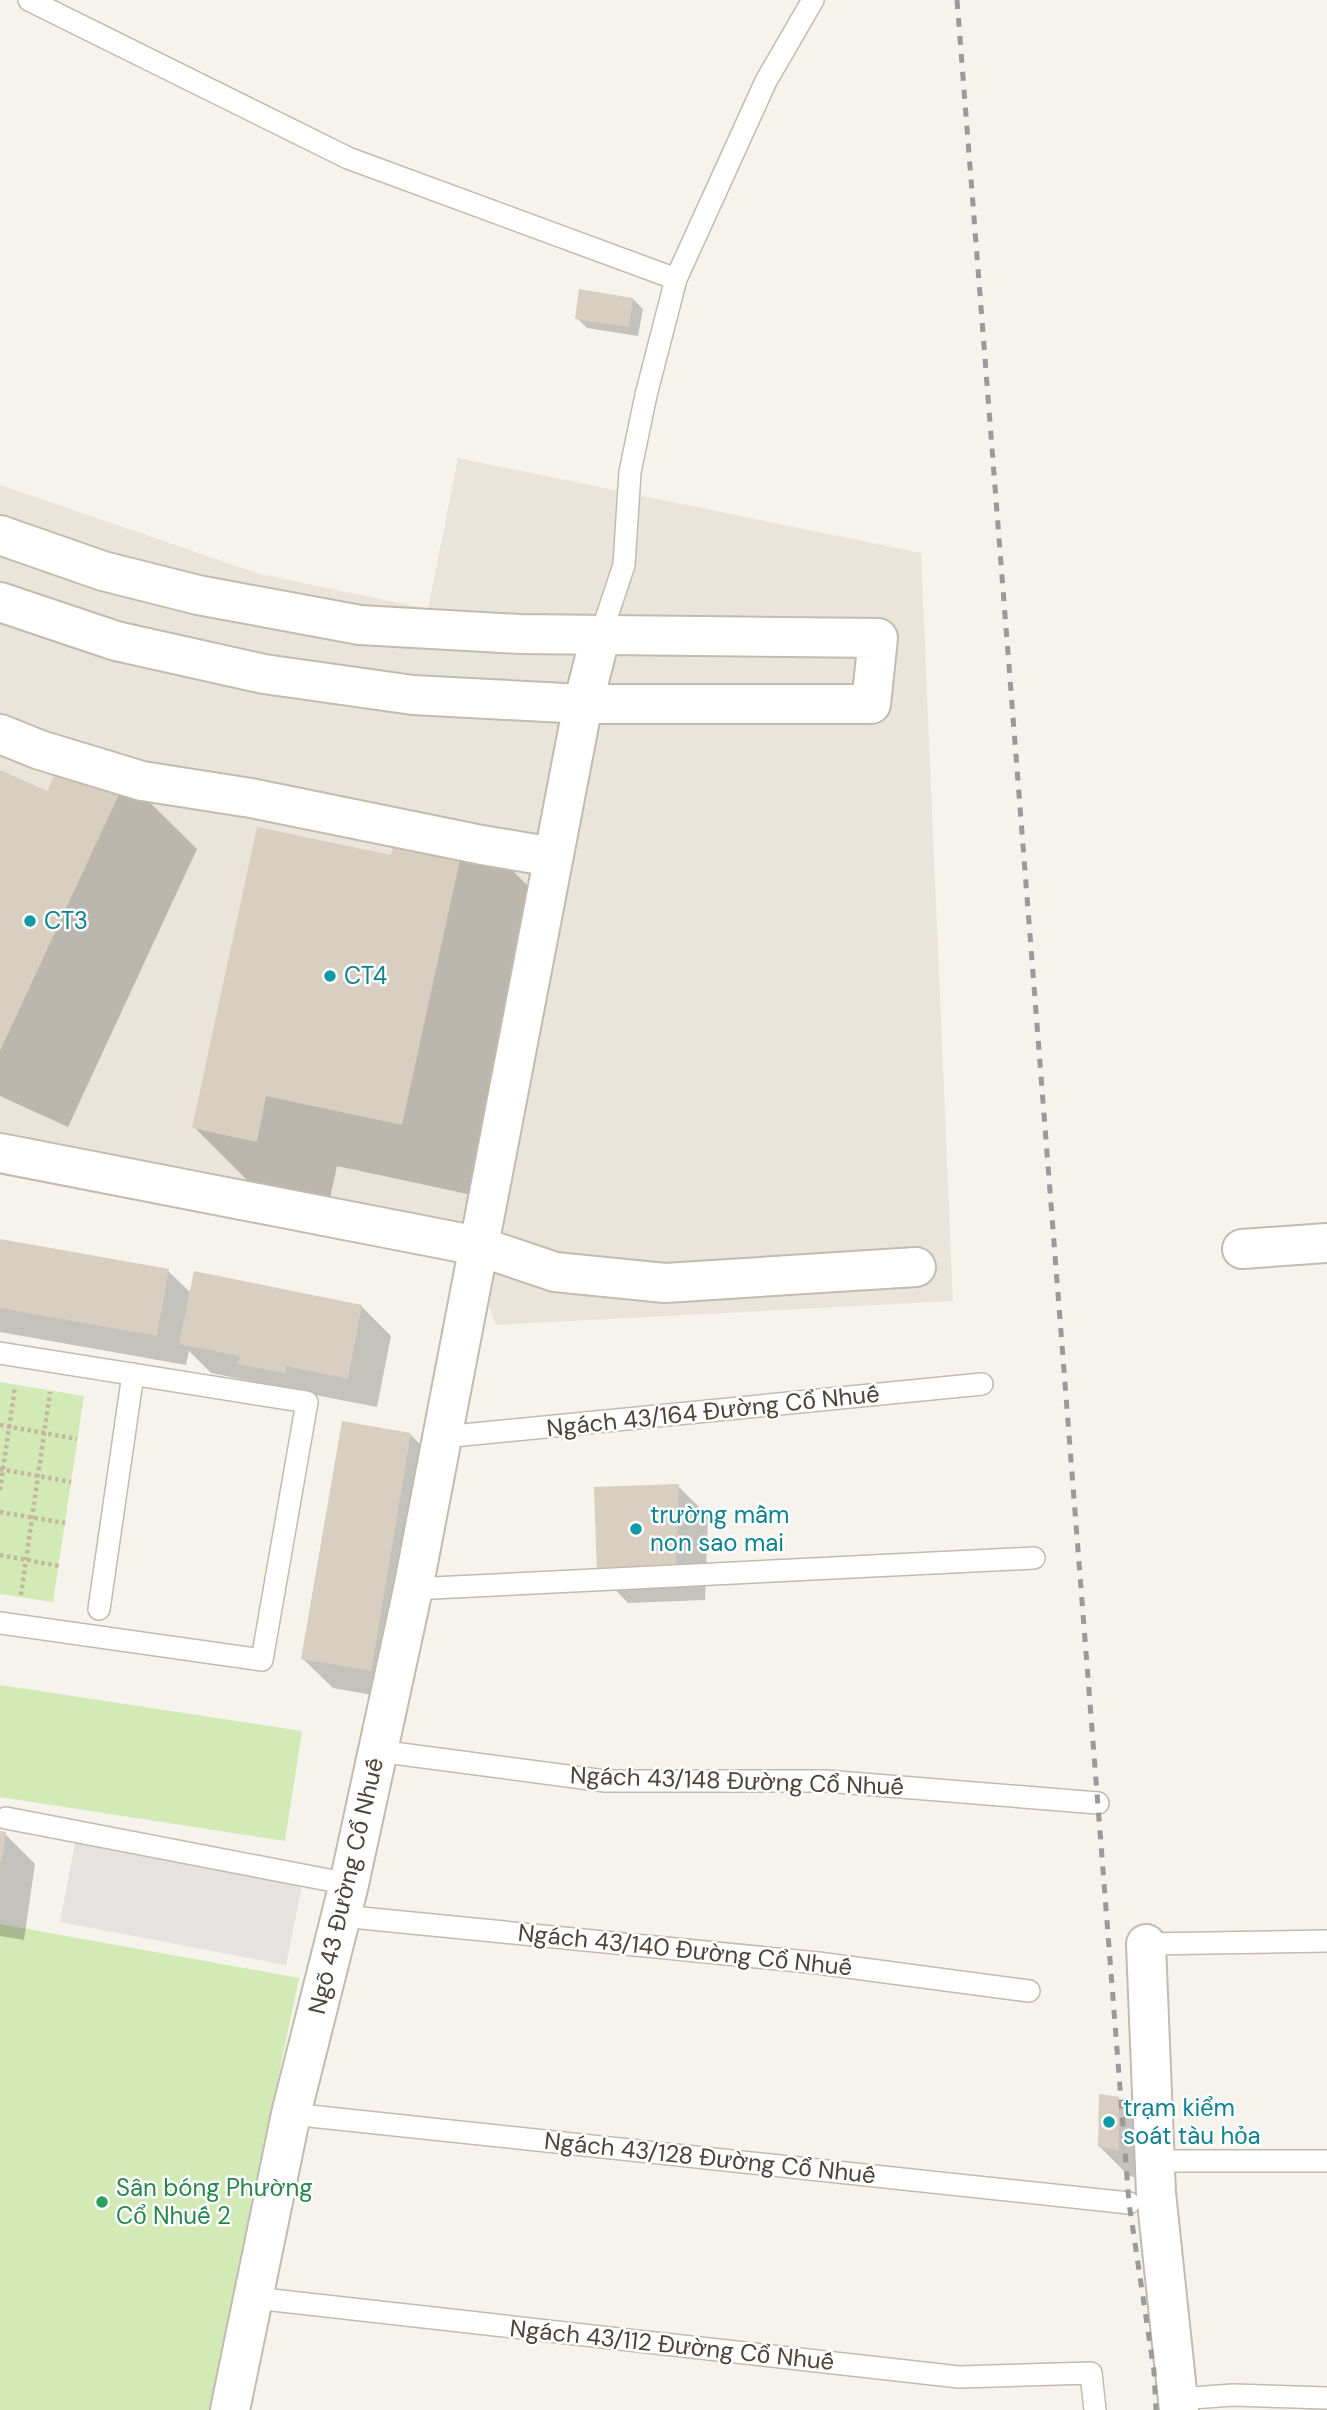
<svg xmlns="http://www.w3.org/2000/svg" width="1327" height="2410" font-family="'DM Sans',sans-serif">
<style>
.residential{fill:#eae5da}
.green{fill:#d2eab5}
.parking{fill:#e5e3e0}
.shadow{fill:#0003}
.building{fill:#d8cfc1}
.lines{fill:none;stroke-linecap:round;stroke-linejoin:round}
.lane-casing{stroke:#c2bbae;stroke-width:24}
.street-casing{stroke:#c2bbae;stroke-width:42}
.path{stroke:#c4b79f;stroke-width:4.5;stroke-dasharray:3.5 3.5;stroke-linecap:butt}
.lane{stroke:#fff;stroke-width:21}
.street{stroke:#fff;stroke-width:38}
.rail{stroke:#9a9a9a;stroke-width:5;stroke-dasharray:9 9;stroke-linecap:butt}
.culture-dot{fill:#0f9aa8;stroke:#fff;stroke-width:2.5}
.leisure-dot{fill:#2e9e5b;stroke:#fff;stroke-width:2.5}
.labels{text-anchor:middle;stroke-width:5;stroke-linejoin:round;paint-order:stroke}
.culture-label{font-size:24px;fill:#0d838f;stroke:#fff;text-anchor:start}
.street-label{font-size:24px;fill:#4b4439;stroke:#fff}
.leisure-label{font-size:24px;fill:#27864d;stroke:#fff;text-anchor:start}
</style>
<rect width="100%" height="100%" fill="#f6f3ec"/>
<path class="residential" d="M458,458L921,553L953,1301L496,1325L467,1250L0,1170V485L260,574L428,609Z"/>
<path class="green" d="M0,1382L84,1396L53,1602L0,1594Z
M0,1685L302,1731L285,1841L0,1797Z
M0,1924L299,1978L209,2410H0Z"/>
<path class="parking" d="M76,1838L303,1881L286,1965L60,1922Z"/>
<path class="shadow" d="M633,299L643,309L638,336L587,328L577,318Z
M0,772L48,793L126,779L197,849L68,1127L0,1096Z
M467,825L538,896L472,1195L337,1166L327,1212L265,1198L194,1127L392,858Z
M0,1241L168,1271L191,1293L361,1306L391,1336L377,1407L315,1395L314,1401L270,1393L260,1383L211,1373L189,1351L186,1365L0,1332Z
M411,1435L440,1464L400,1700L333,1688L303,1659Z
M678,1486L708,1516L705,1600L628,1603L599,1573Z
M0,1833L5,1834L35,1864L24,1940L0,1936Z
M1118,2099L1148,2129V2180L1129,2176L1099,2146Z"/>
<path class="building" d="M579,289L633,298L629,327L575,319Z
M66,749L127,777L0,1051V770L47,791Z
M401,809L468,823L402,1125L266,1096L257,1142L192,1128L257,827L391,855Z
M0,1239L169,1269L157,1336L0,1308Z
M194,1271L362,1305L348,1379L286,1366L285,1373L238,1364L240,1356L179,1344Z
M342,1421L411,1433L371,1671L301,1659Z
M679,1484L676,1571L597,1574L594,1487Z
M0,1831L6,1832L2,1861H0Z
M1099,2094L1119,2097V2151L1098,2146Z"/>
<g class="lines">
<defs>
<path id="lane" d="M29,0L348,158L676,279
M601,634L624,565L630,472L646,395L676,279L766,81L813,0
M0,1353L307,1402L262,1660L0,1623
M443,1437L982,1384
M413,1589L1034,1558
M99,1609L133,1374
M378,1751L605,1781H826L1098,1803
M6,1818L349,1884
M341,1916L818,1963L1029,1991
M1146,1944L1327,1941
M291,2114L1129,2203
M1154,2161H1327
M254,2298L959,2377L1091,2373L1095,2410
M1178,2399L1233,2395L1327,2398"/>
<path id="street" d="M0,535L103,571L198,595L360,625L520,634L878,638L871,704H583L413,695L264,674L116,641L0,602
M0,734L40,750L142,781L251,798L482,845L553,857
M0,1153L478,1246L555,1272L665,1283L916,1267
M1242,1249L1327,1243
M1146,1944L1156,2193L1179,2410
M230,2410L291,2114L349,1884L413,1589L583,704L601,634"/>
</defs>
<use href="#lane" class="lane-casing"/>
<use href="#street" class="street-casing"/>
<path class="path" d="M0,1425L77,1439
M0,1469L71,1482
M0,1490L15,1387
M0,1512L65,1523
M0,1555L59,1566
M21,1595L50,1392"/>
<use href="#lane" class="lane"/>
<use href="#street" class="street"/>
<path class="rail" d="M957,0L1129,2203L1154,2371L1156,2410"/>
</g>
<g class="culture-dot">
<circle cx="30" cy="921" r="7"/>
<circle cx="330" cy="976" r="7"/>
<circle cx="636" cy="1529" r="7"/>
<circle cx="1109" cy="2122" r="7"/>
</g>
<circle class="leisure-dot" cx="102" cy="2202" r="7"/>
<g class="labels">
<g class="culture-label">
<text x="44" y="929">CT3</text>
<text x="344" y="984">CT4</text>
<text x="650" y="1523">trường mầm<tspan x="650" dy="28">non sao mai</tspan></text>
<text x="1123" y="2116">trạm kiểm<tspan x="1123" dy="28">soát tàu hỏa</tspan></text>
</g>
<g class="street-label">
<text transform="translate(713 1411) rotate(-6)" y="8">Ngách 43/164 Đường Cổ Nhuế</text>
<text transform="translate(737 1781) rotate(2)" y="8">Ngách 43/148 Đường Cổ Nhuế</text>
<text transform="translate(346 1886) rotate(-77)" y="8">Ngõ 43 Đường Cổ Nhuế</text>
<text transform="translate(685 1950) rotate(6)" y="8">Ngách 43/140 Đường Cổ Nhuế</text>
<text transform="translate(710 2158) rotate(6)" y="8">Ngách 43/128 Đường Cổ Nhuế</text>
<text transform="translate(672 2345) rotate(6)" y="8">Ngách 43/112 Đường Cổ Nhuế</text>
</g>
<g class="leisure-label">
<text x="116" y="2196">Sân bóng Phường<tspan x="116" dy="28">Cổ Nhuế 2</tspan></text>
</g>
</g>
</svg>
